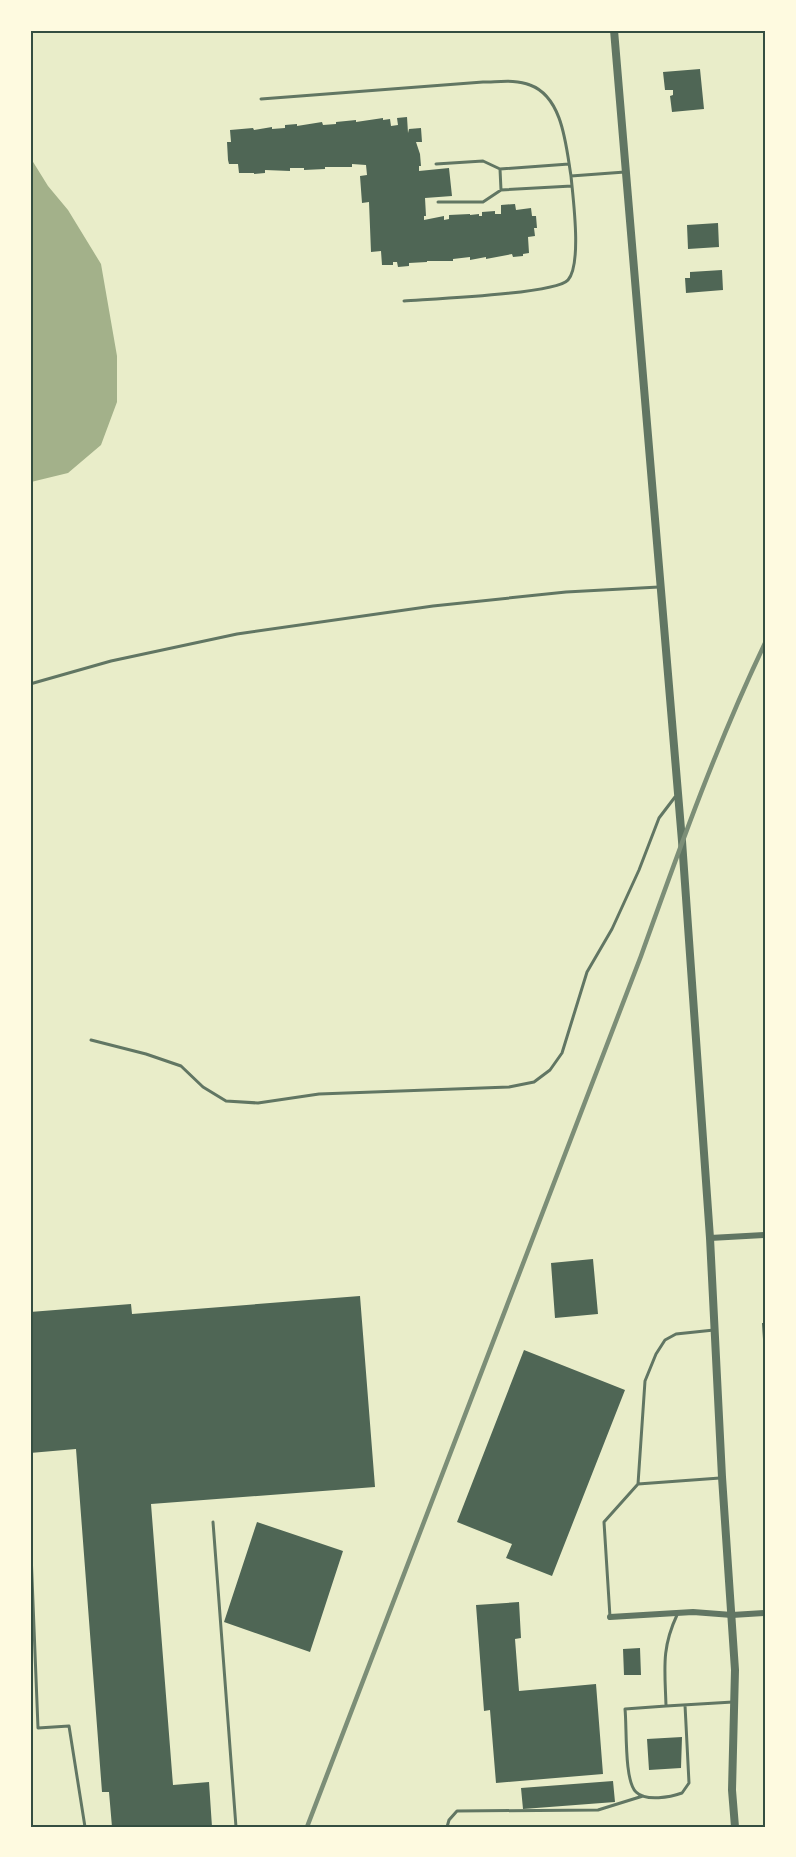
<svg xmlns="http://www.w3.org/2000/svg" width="796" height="1857" font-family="Jost,sans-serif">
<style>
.water{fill:#a3b18a}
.building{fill:#4f6655}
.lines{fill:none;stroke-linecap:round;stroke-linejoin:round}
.service{stroke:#617663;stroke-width:3}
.minor{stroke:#617663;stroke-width:6}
.tertiary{stroke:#617663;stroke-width:8}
.rail{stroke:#7c8e77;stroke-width:4.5}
.neatline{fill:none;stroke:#344e41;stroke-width:2}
</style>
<rect width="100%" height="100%" fill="#e9edc9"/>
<path class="water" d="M30,157L48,186L68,210L101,264L117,356V402L101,445L68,473L31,482Z"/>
<path class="building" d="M700,69L704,109L672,112L670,96L673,95V90H665L663,72Z
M407,117L408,133L409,129L421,128L422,142H416L420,154L421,166H419V171L449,168L452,196L425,198L426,216H424V220L444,216V220L449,219V215L470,214V215L479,214V216H482V212L495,211V214H501V205L515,204L516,210L531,208L532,216H536L537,228H534L535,236L528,237L529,253L523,254V256L513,257L512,254L486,259V257L470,260V257L453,259V261H427V262L409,263V266L398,267L397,262H393V265H382L381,251L371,252L369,202L362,203L360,176L367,175L366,165L352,164V167H325V169L304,170V168H290V171L265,170V173L254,174V173H239L238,164H229L228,160L227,142H231L230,130L253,128L254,130L272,127V129L285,128V125L297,124V126L322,122L323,125L336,124V122L356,120V122L383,118V120L390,119L391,126L398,125L397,118Z
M718,223L719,247L688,249L687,225Z
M722,270L723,290L686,293L685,278H690V272Z
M593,1259L598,1314L555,1318L551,1263Z
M360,1296L375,1487L151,1504L173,1785L209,1782L212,1827H112L109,1792H102L76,1449L30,1453V1312L131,1304L132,1314Z
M762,1323H766V1355H764Z
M524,1350L625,1390L552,1576L506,1558L512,1544L457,1522Z
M257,1522L343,1551L310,1652L224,1622Z
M519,1602L521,1638L515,1639L519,1691L596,1684L603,1774L496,1783L490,1710L484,1711L476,1605Z
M640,1648L641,1675H624L623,1649Z
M682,1737L681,1768L649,1770L647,1739Z
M613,1781L615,1802L523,1809L521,1788Z"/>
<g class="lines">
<path class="service" d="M261,99L483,82C498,82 516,79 530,85C563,97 566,146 571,176L625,172
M436,164L483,161L500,169L569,164
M500,169L501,190
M438,202H483L501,190L572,186
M404,301C430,299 556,294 568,280C582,264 573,198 571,176
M30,684L111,661L237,634L433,606L566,592L659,587
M91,1040L146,1054L181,1066L203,1087L226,1101L258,1103L319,1094L509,1087L534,1082L550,1070L562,1053L587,972L612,929L639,870L659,818L675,797
M638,1484L720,1478
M213,1522L236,1827
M30,1528L38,1728L69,1726L85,1827
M677,1615C661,1649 665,1670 666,1706L733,1702
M610,1617L604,1522L638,1484L645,1381L656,1354L665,1340L676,1334L714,1330
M666,1706L625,1709C627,1726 624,1781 636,1792C646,1802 671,1797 682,1793L689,1783L685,1705
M447,1827L449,1820L457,1811L598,1810L643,1796"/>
<path class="minor" d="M710,1238L766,1235
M610,1617L693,1612L732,1615L766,1613"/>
<path class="tertiary" d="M614,30L682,841L710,1238L722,1477L735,1670L732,1790L735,1827"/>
<path class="rail" d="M307,1827L641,956C679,850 717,743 766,641"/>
</g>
<rect width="796" height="1857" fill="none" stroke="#fefae0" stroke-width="63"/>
<rect x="32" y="32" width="732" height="1794" class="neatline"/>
</svg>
